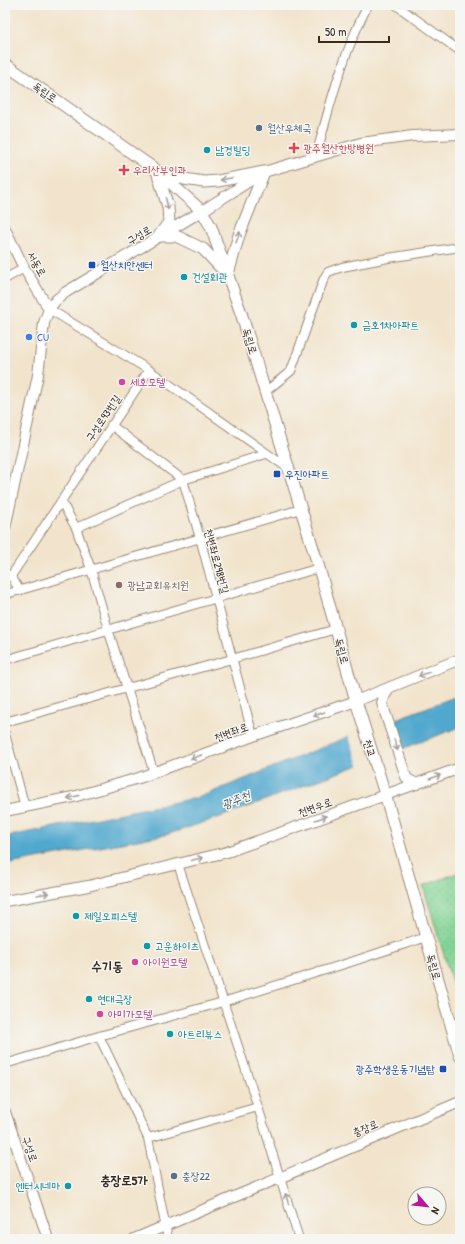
<svg xmlns="http://www.w3.org/2000/svg" width="465" height="1244" font-family="'Patrick Hand','Poor Story',sans-serif">
<style>
.park{fill:url(#park-dots);stroke:#5e7f5a}
.water{fill:#51a8ce;stroke:#466976}
.pier{fill:#f2e4cc}
.lines{fill:none;stroke-linecap:round;stroke-linejoin:round}
.minor-casing{stroke:#968775;stroke-width:10}
.tertiary-casing{stroke:#968775;stroke-width:12}
.secondary-casing{stroke:#968775;stroke-width:13}
.minor{stroke:#fff;stroke-width:8}
.tertiary{stroke:#fff;stroke-width:10}
.secondary{stroke:#fff;stroke-width:11}
.oneway{stroke:#a79f9a}
.service-dot{fill:#5c6f8a;stroke:#f6f6f2;stroke-width:1.5}
.health-dot{fill:#e0444e;stroke:#f6f6f2;stroke-width:1.5}
.culture-dot{fill:#0f9aa8;stroke:#f6f6f2;stroke-width:1.5}
.transit-dot{fill:#1a4fb4;stroke:#f6f6f2;stroke-width:1.5}
.shop-dot{fill:#3f7fe0;stroke:#f6f6f2;stroke-width:1.5}
.hotel-dot{fill:#d1479c;stroke:#f6f6f2;stroke-width:1.5}
.education-dot{fill:#8d6e63;stroke:#f6f6f2;stroke-width:1.5}
.labels{text-anchor:middle;stroke-width:3;stroke-linejoin:round;paint-order:stroke}
.street-label{font-size:11px;fill:#3b2a1e;stroke:#f6f6f2}
.service-label{font-size:11px;fill:#4e5e75;stroke:#f6f6f2;text-anchor:start}
.health-label{font-size:11px;fill:#be3a42;stroke:#f6f6f2;text-anchor:start}
.culture-label{font-size:11px;fill:#0d838f;stroke:#f6f6f2;text-anchor:start}
.transit-label{font-size:11px;fill:#164399;stroke:#f6f6f2;text-anchor:start}
.shop-label{font-size:11px;fill:#366cbe;stroke:#f6f6f2;text-anchor:start}
.hotel-label{font-size:11px;fill:#b23c85;stroke:#f6f6f2;text-anchor:start}
.education-label{font-size:11px;fill:#785e54;stroke:#f6f6f2;text-anchor:start}
.water-label{font-size:12px;font-style:italic;fill:#445c64;stroke:#f6f6f2}
.quarter-label{font-size:13px;font-weight:bold;fill:#3b2a1e;stroke:#f6f6f2}
</style>
<defs>
<pattern id="park-dots" width="8" height="8" patternUnits="userSpaceOnUse"><rect width="8" height="8" fill="#82d495"/><path d="M2 2h.1M6 6h.1" fill="none" stroke="#71b680" stroke-width="1.8" stroke-linecap="round"/></pattern>
</defs>
<rect width="100%" height="100%" fill="#f6f6f2"/>
<filter id="ink" filterUnits="userSpaceOnUse"><feTurbulence type="fractalNoise" baseFrequency=".025" numOctaves="2"/><feDisplacementMap in="SourceGraphic" scale="8" xChannelSelector="R" yChannelSelector="G"/><feConvolveMatrix kernelMatrix="1 2 1 2 8 2 1 2 1" color-interpolation-filters="sRGB"/></filter>
<filter id="wash" filterUnits="userSpaceOnUse"><feTurbulence type="fractalNoise" baseFrequency=".012" numOctaves="4" result="noise"/><feDisplacementMap in="SourceGraphic" scale="16" xChannelSelector="R" yChannelSelector="G"/><feGaussianBlur stdDeviation="0.9" result="paint"/><feColorMatrix in="noise" values="0 0 0 0 0 0 0 0 0 0 0 0 0 0 0 0 0 1.4 0 .05"/><feComposite in="paint" operator="in"/></filter>
<g filter="url(#wash)">
<rect width="100%" height="100%" fill="#f2e4cc"/>
<path class="park" d="M460,872V1008L423,886Z"/>
<path class="water" d="M460,695V727L223,816L169,834L5,865V837L200,797L345,738Z"/>
<path class="pier" d="M389,719L400,752L360,767L348,734Z"/>
</g>
<g filter="url(#ink)">
<g class="lines">
<defs>
<path id="minor" d="M396,5L460,51
M5,6V5
M316,156C330,104 343,53 368,5
M5,279L24,268
M49,309L149,370L289,469
M265,392L291,371L323,281L326,275L328,272L342,267L388,258L460,247
M111,425L183,480L200,538L253,736
M61,501L76,528L91,569L108,629L154,773
M76,528L183,480L266,454
M5,573L11,576L20,591
M11,576L149,370
M5,597L10,593L301,509
M5,660L319,568
M5,722L232,659L336,629
M5,734L25,807
M178,864L258,1107L299,1239
M99,1036L148,1138L168,1239
M5,1064L99,1036L223,1002L351,962L426,937
M148,1138L258,1107"/>
<path id="tertiary" d="M5,229L24,268L49,309
M5,528L38,375L44,323L49,309L56,300L66,292L202,211L264,172L361,143L413,136L460,134
M390,687L385,695L382,703L406,777L409,780L417,784
M5,811L73,797L139,778L253,736L356,701L460,659
M5,901L88,886L227,852L460,768
M5,1112L48,1239
M134,1239L460,1102"/>
<path id="secondary" d="M5,64L156,170L202,211L211,227L242,316L319,568L356,701L385,794L460,1056
M157,171L168,207L169,222L159,236
M161,172L184,179L204,182L218,181L264,172
M159,236H176L203,249L224,271
M228,274L239,235L264,172"/>
</defs>
<use href="#minor" class="minor-casing"/>
<use href="#tertiary" class="tertiary-casing"/>
<use href="#secondary" class="secondary-casing"/>
<use href="#minor" class="minor"/>
<use href="#tertiary" class="tertiary"/>
<use href="#secondary" class="secondary"/>
</g>
<defs><path id="oneway-shaft" d="M-6 0H5M1.5-3L5.5 0L1.5 3" fill="none" stroke-width="1.6" stroke-linecap="round" stroke-linejoin="round"/></defs>
<g class="oneway">
<use href="#oneway-shaft" transform="translate(226 179) rotate(168)"/>
<use href="#oneway-shaft" transform="translate(167 204) rotate(78)"/>
<use href="#oneway-shaft" transform="translate(238 237) rotate(-71)"/>
<use href="#oneway-shaft" transform="translate(424 674) rotate(158)"/>
<use href="#oneway-shaft" transform="translate(319 714) rotate(161)"/>
<use href="#oneway-shaft" transform="translate(396 745) rotate(72)"/>
<use href="#oneway-shaft" transform="translate(196 757) rotate(160)"/>
<use href="#oneway-shaft" transform="translate(435 777) rotate(-20)"/>
<use href="#oneway-shaft" transform="translate(73 797) rotate(166)"/>
<use href="#oneway-shaft" transform="translate(321 818) rotate(-20)"/>
<use href="#oneway-shaft" transform="translate(197 859) rotate(-14)"/>
<use href="#oneway-shaft" transform="translate(43 894) rotate(-10)"/>
<use href="#oneway-shaft" transform="translate(287 1199) rotate(-107)"/>
</g>
</g>
<g class="service-dot">
<circle cx="259" cy="128" r="4"/>
<circle cx="174" cy="1176" r="4"/>
</g>
<g class="health-dot">
<path d="M292 142h4v4h4v4h-4v4h-4v-4h-4v-4h4z"/>
<path d="M122 164h4v4h4v4h-4v4h-4v-4h-4v-4h4z"/>
</g>
<g class="culture-dot">
<circle cx="207" cy="150" r="4"/>
<circle cx="184" cy="277" r="4"/>
<circle cx="354" cy="325" r="4"/>
<circle cx="76" cy="916" r="4"/>
<circle cx="147" cy="946" r="4"/>
<circle cx="89" cy="999" r="4"/>
<circle cx="170" cy="1034" r="4"/>
<circle cx="68" cy="1186" r="4"/>
</g>
<g class="transit-dot">
<rect x="88" y="261" width="8" height="8" rx="2"/>
<rect x="273" y="470" width="8" height="8" rx="2"/>
<rect x="439" y="1065" width="8" height="8" rx="2"/>
</g>
<circle class="shop-dot" cx="29" cy="337" r="4"/>
<g class="hotel-dot">
<circle cx="122" cy="382" r="4"/>
<circle cx="135" cy="962" r="4"/>
<circle cx="100" cy="1014" r="4"/>
</g>
<circle class="education-dot" cx="119" cy="585" r="4"/>
<g class="labels">
<g class="street-label">
<text transform="translate(45 92) rotate(35)" y="4">독립로</text>
<text transform="translate(139 235) rotate(-31)" y="4">구성로</text>
<text transform="translate(37 264) rotate(61)" y="4">서동로</text>
<text transform="translate(250 341) rotate(73)" y="4">독립로</text>
<text transform="translate(103 418) rotate(-56)" y="4">구성로93번길</text>
<text transform="translate(217 561) rotate(75)" y="4">천변좌로298번길</text>
<text transform="translate(342 651) rotate(75)" y="4">독립로</text>
<text transform="translate(231 732) rotate(-20)" y="4">천변좌로</text>
<text transform="translate(370 748) rotate(73)" y="4">천교</text>
<text transform="translate(315 807) rotate(-20)" y="4">천변우로</text>
<text transform="translate(434 967) rotate(74)" y="4">독립로</text>
<text transform="translate(365 1128) rotate(-23)" y="4">충장로</text>
<text transform="translate(30 1149) rotate(71)" y="4">구성로</text>
</g>
<g class="service-label">
<text x="267" y="132">월산우체국</text>
<text x="182" y="1180">충장22</text>
</g>
<g class="health-label">
<text x="303" y="152">광주월산한방병원</text>
<text x="133" y="174">우리산부인과</text>
</g>
<g class="culture-label">
<text x="215" y="154">남경빌딩</text>
<text x="192" y="281">건설회관</text>
<text x="362" y="329">금호1차아파트</text>
<text x="84" y="920">제일오피스텔</text>
<text x="155" y="950">고운하이츠</text>
<text x="97" y="1003">현대극장</text>
<text x="178" y="1038">아트리뷰스</text>
<text x="60" y="1190" text-anchor="end">엔터시네마</text>
</g>
<g class="transit-label">
<text x="100" y="269">월산치안센터</text>
<text x="285" y="478">우진아파트</text>
<text x="435" y="1073" text-anchor="end">광주학생운동기념탑</text>
</g>
<g class="shop-label">
<text x="37" y="341">CU</text>
</g>
<g class="hotel-label">
<text x="130" y="386">세호모텔</text>
<text x="143" y="966">아이원모텔</text>
<text x="108" y="1018">아미가모텔</text>
</g>
<g class="education-label">
<text x="127" y="589">광남교회유치원</text>
</g>
<g class="water-label">
<text transform="translate(236 800) rotate(-21)" y="4">광주천</text>
</g>
<g class="quarter-label">
<text x="107" y="971">수기동</text>
<text x="124" y="1185">충장로5가</text>
</g>
</g>
<rect width="465" height="1244" fill="none" stroke="#f6f6f2" stroke-width="20"/>
<g transform="translate(427 1206) rotate(118)"><circle r="19" fill="#f6f6f2" stroke="#aba49d"/>
<path d="M0-3L7 15L0 10L-7 15Z" fill="#b5179e"/>
<text y="-6" font-size="11" font-weight="bold" text-anchor="middle" fill="#3b2a1e">N</text>
</g>
<path d="M319 36v6h70v-6" fill="none" stroke="#3b2a1e" stroke-width="2"/>
<text x="325" y="36" font-size="12" fill="#3b2a1e" stroke="#f6f6f2" stroke-width="3" paint-order="stroke">50 m</text>
</svg>
